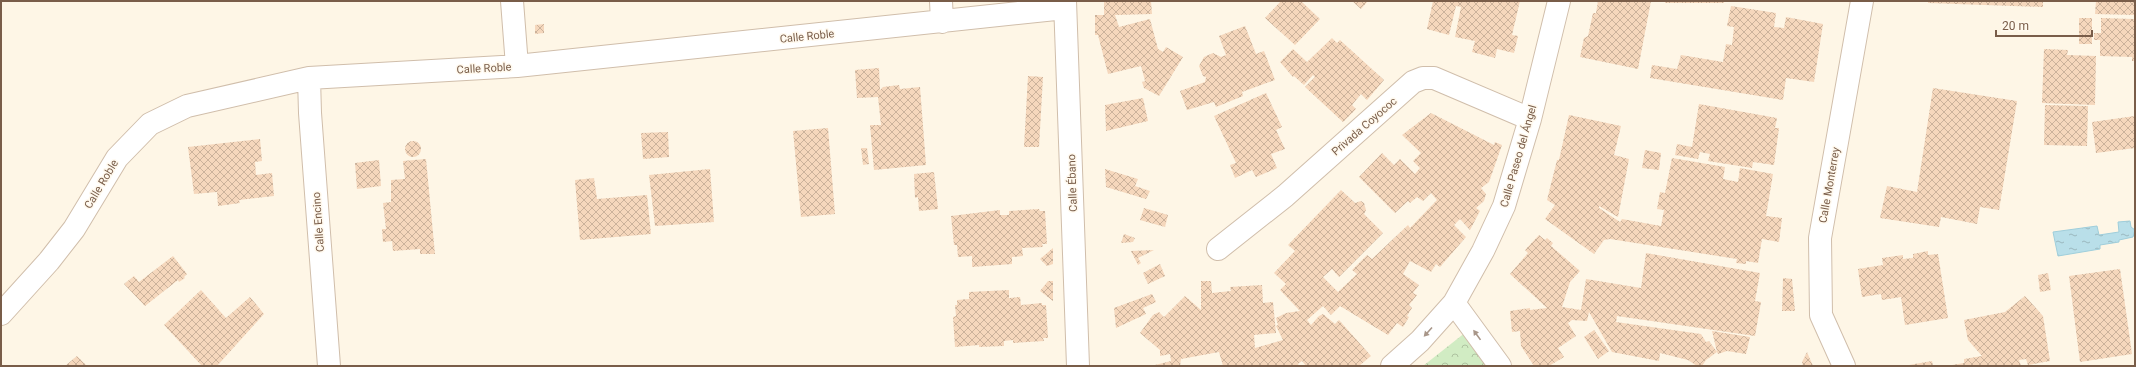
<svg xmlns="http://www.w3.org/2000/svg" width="2136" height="367" font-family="Roboto,sans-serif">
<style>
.park{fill:url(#park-crowns)}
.water{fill:url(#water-ripples);stroke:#9fcedb}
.building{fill:url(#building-cross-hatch)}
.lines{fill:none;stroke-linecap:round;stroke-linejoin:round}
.minor-casing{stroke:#d0beab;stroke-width:24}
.minor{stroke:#fff;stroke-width:22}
.oneway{fill:#a89689}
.labels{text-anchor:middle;stroke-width:3;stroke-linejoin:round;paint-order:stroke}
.street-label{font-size:11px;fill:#795d49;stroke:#fff9ee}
</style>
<defs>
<pattern id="park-crowns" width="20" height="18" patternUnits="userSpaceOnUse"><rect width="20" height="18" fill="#d1ecc3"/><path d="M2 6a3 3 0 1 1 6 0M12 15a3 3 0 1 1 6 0" fill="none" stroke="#aec2a0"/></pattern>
<pattern id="water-ripples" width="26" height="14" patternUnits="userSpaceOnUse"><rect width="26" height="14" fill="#b9dfe9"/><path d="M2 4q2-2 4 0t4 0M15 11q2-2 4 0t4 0" fill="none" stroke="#9bb8bf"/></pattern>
<pattern id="building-cross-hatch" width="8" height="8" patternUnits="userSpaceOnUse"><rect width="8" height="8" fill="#f5d7bc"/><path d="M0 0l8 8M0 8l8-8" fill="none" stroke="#cbb29b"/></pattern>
</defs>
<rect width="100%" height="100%" fill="#fef6e6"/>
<path class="park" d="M1466,332L1490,366H1423Z"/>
<path class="water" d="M2130,221L2131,227L2135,230L2133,237L2119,240V242L2100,245V249L2058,256L2053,232L2097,226L2099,235L2119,232L2118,222Z"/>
<path class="building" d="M1104,1H1151L1152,14L1115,15L1119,27L1150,19L1158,49L1163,52L1166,47L1183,57L1159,96L1144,88L1142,82L1145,81L1141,66L1108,74L1098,35H1095V15H1104Z
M1281,1H1301L1320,19L1295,45L1265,18Z
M1352,1H1368L1361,9Z
M1433,1H1520L1512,35L1518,36L1514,53L1497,49L1495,58L1472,52L1475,41L1455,37L1461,7L1456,6L1449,35L1427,29Z
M1598,1H1651L1638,69L1580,57L1584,38L1588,36L1593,13H1596Z
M1665,1H1724V3H1665Z
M1928,1H2043V7L1928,3Z
M2096,1H2135V15L2095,14Z
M1731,6L1776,13L1774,27L1784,28L1786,17L1823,24L1814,82L1786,78L1783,100L1650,78L1652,65L1677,69L1681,55L1723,62L1726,44L1732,45L1734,27L1727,26Z
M2134,16L2135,61H2132V57L2100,56V40H2094V33H2101V18L2134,19Z
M2079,18H2092V44H2079Z
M544,24V33L535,34V25Z
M1245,26L1256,54L1264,51L1275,80L1242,92L1243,96L1216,107L1214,102L1187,110L1180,91L1205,82L1206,77L1203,76L1199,66L1204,57L1213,53L1221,57L1226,55L1219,36Z
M1332,38L1337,43L1340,40L1384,80L1367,100L1361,94L1352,105L1356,109L1343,122L1305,87L1315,77L1313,75L1304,85L1294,76L1293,77L1280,62L1293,49L1307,62Z
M2044,49L2068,50L2067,55L2096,56L2095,105L2042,103Z
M879,68L880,90L883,87L899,85L900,89L920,87L926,165L874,170L870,125H881L878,97L857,98L855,70Z
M1028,76L1043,77L1039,147H1024Z
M1933,88L2017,101L1999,210L1980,207L1977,224L1941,217L1939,227L1880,218L1887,186L1917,192Z
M1266,93L1282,127L1276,130L1285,149L1271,154L1277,168L1256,177L1252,170L1235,178L1230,165L1236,163L1214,116Z
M1143,98L1148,121L1106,131L1105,105Z
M1699,104L1777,118L1775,128H1779L1774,165L1753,162L1752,168L1708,161L1710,154L1700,152L1698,159L1675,155L1677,144L1692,147Z
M2045,105L2088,106L2087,146L2044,145Z
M1431,113L1494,145L1495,142L1502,145L1489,182L1481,188L1486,194L1484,201L1476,208L1480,211L1470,230L1460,219L1454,225L1466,237L1440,267L1436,264L1431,272L1410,261L1403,274L1419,285L1413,293L1417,295L1409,305L1412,308L1407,316L1409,317L1403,327L1397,323L1388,335L1340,306L1331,315L1323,306L1307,320L1311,325L1319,316L1323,314L1335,324L1339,320L1371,356L1359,366H1306L1302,361L1298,364L1299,366H1223L1219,352L1181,359L1180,366H1151L1171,361L1170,354L1160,356V350L1140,333L1153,315L1159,312L1164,317L1185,296L1201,310V281H1211L1212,293L1231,291L1230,287L1262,285L1263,303L1273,302L1276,333L1254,335L1255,348L1283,340L1276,326L1278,325L1276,318L1286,313L1300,311L1280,290L1286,284L1274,273L1295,251L1288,245L1341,190L1355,203L1361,201L1364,203L1366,210L1364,214L1383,233L1339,277L1332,269L1323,277L1338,292L1357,274L1352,270L1367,255L1372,259L1408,225L1410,228L1437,200L1431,193L1423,201L1417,197L1410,203L1408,201L1395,213L1359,177L1382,153L1394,165L1400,159L1415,174L1420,168L1413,161L1421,153L1402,135Z
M1569,115L1621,126L1614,155L1629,159L1618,217L1599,206V208L1620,222L1622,219L1661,226L1664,210L1657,209L1660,192L1665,193L1672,158L1725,167L1723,179L1738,182L1740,168L1773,174L1766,216L1782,218L1779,242L1762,239L1758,263L1746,261V264L1736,263L1737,259L1610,239L1604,240L1594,254L1545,219L1555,205L1547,200L1557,160H1559Z
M2135,116V148L2096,153L2092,122Z
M828,128L835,214L801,217L793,131Z
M668,132L669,157L643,159L641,133Z
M260,139L262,161L255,162L256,175L272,173L274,196L239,200L240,203L218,206L217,192L194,194L188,147Z
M405 149a8 8 0 1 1 16 0a8 8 0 1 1-16 0Z
M861,148H867L869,164L863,165Z
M1645,150L1661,153L1659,170L1642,168Z
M426,159L435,254H420V249L393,251L392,241L383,242L382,229H386L383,203L391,202V180L405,179L403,161Z
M379,160L381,186L357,189L355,163Z
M710,169L714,222L655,226L649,175Z
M1105,169L1138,179L1135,186L1150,191L1146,199L1106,187Z
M934,172L938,209L919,211L918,197L915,198L914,174Z
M594,178L597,199L647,195L651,234L580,240L575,180Z
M1144,208L1168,215L1165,227L1140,220Z
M1039,209L1040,211H1045L1047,244H1042L1043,247L1022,248L1023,256L1012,257V264L972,267V256L958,257L957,245H954L951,216L1000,210V215H1009V211Z
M1124,234L1135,238L1133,242L1121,243Z
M1539,235L1545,240L1547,238L1553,243L1551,246L1580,271L1570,282L1562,307L1581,310L1586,279L1641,288L1646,253L1760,273L1755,301L1761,302L1755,336L1617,316L1616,322L1701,334L1706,342L1709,341L1717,352L1712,331L1750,337L1746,354L1727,351L1718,354L1717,352L1706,360L1702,366H1697L1688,360L1660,353L1659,361L1612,352L1589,312L1587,321L1572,320L1568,323L1576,336L1558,348L1564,357L1549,366H1534L1521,346L1520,331L1512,332L1510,311L1530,308V310L1547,308L1510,274L1528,253L1525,250Z
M1053,248V264L1047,266L1040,259Z
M1154,250L1138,258L1141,263L1138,265L1131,251Z
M1928,251V255L1938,254L1948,318L1905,325L1901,297L1882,300L1881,294L1862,297L1858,269L1883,265L1882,258L1903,255V259L1913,258V254Z
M173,256L187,274L184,277L185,278L179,282L178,280L145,306L124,284L134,276L139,282Z
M1160,264L1165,276L1148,284L1143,273Z
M2120,269L2132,354L2080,362L2069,276Z
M2048,273L2051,290L2040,292L2038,275Z
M1783,278L1792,279L1795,311H1782Z
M1048,281H1053V301L1040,291Z
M201,290L226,318L250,297L264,314L217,366H202L164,325Z
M1009,290V298L1020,297L1021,305L1042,303V305H1046L1048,338H1043L1044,341L1013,343V340L1004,341V346L979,347V345L955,347L953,317L956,316L955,305H957V300L969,299V292Z
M1152,294L1156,302L1143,308L1146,314L1116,328L1114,308Z
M2025,296L2043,316L2050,361L2028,365L2026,359L2019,360L2021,366H1946L1964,363V359L1982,356L1968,340L1964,320L2005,312Z
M1594,330L1609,351L1598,359L1584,337Z
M1807,352L1813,366H1803L1802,362Z
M77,356L87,366H65Z
M1932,361L1933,366H1908L1909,365Z"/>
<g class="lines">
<defs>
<path id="minor" d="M512,1L517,66
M941,1L942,22
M1065,1L1078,366
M309,78L310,113L329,366
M1218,249L1285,196L1413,82L1423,78H1434L1530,119
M1454,303L1500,366
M1,314L49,261L74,229L117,158L150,124L187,106L309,78L517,66L1065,8
M1392,366L1420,341L1454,303L1483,251L1504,206L1530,119L1559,1
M1844,366L1821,315L1820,238L1862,1"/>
</defs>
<use href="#minor" class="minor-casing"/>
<use href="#minor" class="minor"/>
</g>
<defs><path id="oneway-solid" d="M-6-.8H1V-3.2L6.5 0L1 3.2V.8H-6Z"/></defs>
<g class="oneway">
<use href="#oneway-solid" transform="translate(1428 332) rotate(132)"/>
<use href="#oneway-solid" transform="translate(1477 335) rotate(-126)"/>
</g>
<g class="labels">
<g class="street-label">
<text transform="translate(807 36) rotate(-6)" y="4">Calle Roble</text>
<text transform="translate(484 68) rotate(-3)" y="4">Calle Roble</text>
<text transform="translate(1364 126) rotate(-41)" y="4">Privada Coyococ</text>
<text transform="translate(1518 156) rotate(-74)" y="4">Calle Paseo del Ángel</text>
<text transform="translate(1072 183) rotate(-92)" y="4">Calle Ébano</text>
<text transform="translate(101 184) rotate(-59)" y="4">Calle Roble</text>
<text transform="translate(1829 185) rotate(-80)" y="4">Calle Monterrey</text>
<text transform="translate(318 222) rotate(-94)" y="4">Calle Encino</text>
</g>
</g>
<rect width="2136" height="367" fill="none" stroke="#795d49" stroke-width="4"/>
<path d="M1996 30v6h96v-6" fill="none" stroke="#795d49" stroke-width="2"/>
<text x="2002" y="30" font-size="12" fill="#795d49" stroke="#fff9ee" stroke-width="3" paint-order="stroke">20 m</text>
</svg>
